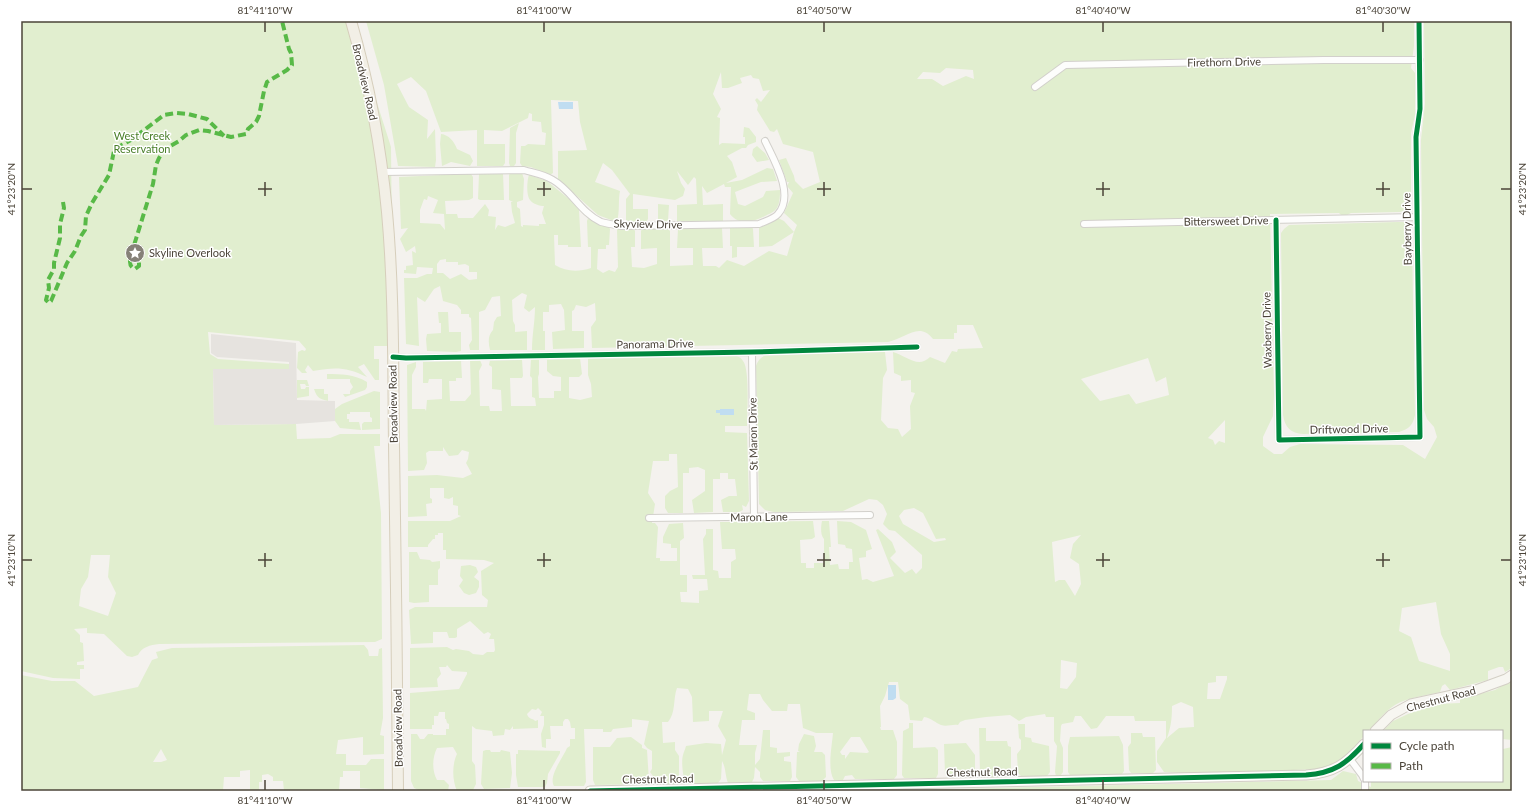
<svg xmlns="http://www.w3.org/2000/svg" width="1533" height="812" font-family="Lato,sans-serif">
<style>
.green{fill:#e1eecf;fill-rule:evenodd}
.parking{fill:#e6e3df}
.water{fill:#c0ddf1}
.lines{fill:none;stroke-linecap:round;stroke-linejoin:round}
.street-casing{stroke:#d2d0cb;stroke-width:8}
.secondary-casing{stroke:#d3cfc5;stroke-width:11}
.primary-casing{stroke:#d6cebb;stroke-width:12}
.street{stroke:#fdfdfc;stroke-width:6}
.secondary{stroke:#f7f6f1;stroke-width:9}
.primary{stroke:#f2efe6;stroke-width:10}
.quiet{stroke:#58b947;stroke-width:4;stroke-dasharray:8 4;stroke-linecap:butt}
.cycleway-casing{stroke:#fff;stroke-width:8}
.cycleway{stroke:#00873e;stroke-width:5}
.ticks{fill:none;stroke:#4b4439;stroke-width:1.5}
.labels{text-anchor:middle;stroke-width:3;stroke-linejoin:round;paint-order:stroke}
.street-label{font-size:11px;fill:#4b4439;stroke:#fff}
.park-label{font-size:11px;fill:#4a7f2a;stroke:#fff}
.poi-label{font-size:11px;fill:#4b4439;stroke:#fff;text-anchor:start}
.neatline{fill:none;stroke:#4b4439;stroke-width:1.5}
.ticks-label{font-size:10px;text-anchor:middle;fill:#4b4439}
</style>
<rect width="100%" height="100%" fill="#f4f2ee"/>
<path class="green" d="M21,21H351L391,147L393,346H374V359H379V380H375L364,364L358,367L367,377C346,367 336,367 313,371L308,365L305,370L307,373H302L297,368L298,352L302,350L305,351L306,349L299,341L208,332L210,354L218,359L289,364V369H213L214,425L296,424L297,439L330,438L340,434H380V446H374L381,513L382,639L375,642L159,644C150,645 142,647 138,655L132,657L127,656L104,634L87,633V628L74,629L80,635V642L83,643L84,661L77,662V665H84V669H80V679L53,678L21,671ZM91,555H110L108,577L116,593L108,616L79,606L81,589L88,577Z
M366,21H1414V46L1411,68L1415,73V115L1411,133V203L1406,210L1400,212L1351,213L1343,217L1339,213L1270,214L1274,395L1273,416L1263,437V446L1274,454H1282L1290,447L1300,444L1403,445L1425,459L1437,437L1434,427L1427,419L1424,410L1421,140L1425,104L1424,21H1512V668L1505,672L1503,667H1499L1488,671V680L1450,690L1445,684L1442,686L1440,692C1425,696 1408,697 1395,705C1384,712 1377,722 1368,731H1364V736C1349,752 1340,763 1319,769L1202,774L1164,772L1157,762V751L1166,738V721H1135L1134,716H1106L1097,728L1091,729L1081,716H1075L1073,722L1062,724L1061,726L1060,741L1063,748V772L1061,775L1056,776L1055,772L1057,746L1054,741V717H1046L1045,714L1026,717L1019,721L1010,715L986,717L965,720L960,722L958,725C952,724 947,727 941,725C935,723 932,718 924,717L922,721L910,720L908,705L900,699L898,682H889L885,696L880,706L881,727H880L881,730H893L897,742V775L894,779H855L852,775L845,776L843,780H834C827,769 832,746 833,733H816L803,728L800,704H788L787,711H772L763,700L760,694H749L747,710L755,713V720H742L739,745H757L755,753V765L760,759L763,730H770V747L777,748V753L790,752V756L784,757V761L791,762L792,777L790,781H763L760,777V772L755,767L754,778L752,782L728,783C725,775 726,768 722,761L721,779L718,783H686C683,779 681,761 683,755C684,751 685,750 686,746L706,743L721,744L722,755L726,740L718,726L723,711H709V721L693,722L692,697L688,689L677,688C673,698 676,713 668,722H662L663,743L675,742V750L679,756V780H676L674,784H658L656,781H653V776L650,772L652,769V751L647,748L644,744L649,721L632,719V727L613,729L611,732H603V729H584L586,782L584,786H554C548,776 563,758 567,748L570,746V739H575V728H571L570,722L568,719H565L563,722V726H550L551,739H546V748L542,747L541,734L544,725V716H540L542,712L538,708L536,710L532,709L527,714C529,720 533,718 535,721L538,720V728L513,729V726L510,730L505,729L504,735L493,736L492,731L476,729L472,726V761L475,765L476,784L473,790L457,791C452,780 452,764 457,754L453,747L437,748C432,758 432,771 437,780H444L449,785L448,791H421L414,788L411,781V734H417L420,739H424L428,734H433V735H446V729H449V724L447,723L446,719H445V712H439L438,716H434V725H432V729H410V693L459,689L467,674V672L452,671L447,665L446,667H439L441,674L437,679L438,687L410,688V648L447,647L453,650L456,649L469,651L473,654L483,655L487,652H494L495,650L494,639H489L491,634L488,632L484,634L470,621L457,629V637L455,638H449L447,632H433V643L411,644L409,610L415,607H487L488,600L482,595L481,571L494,563L484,560L446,559V550H443V533H438V535H435V539H433L428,545V547H408V521H450L461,516L458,515V506L453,505V497L449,499L444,498V488H430V498L432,499V503L426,504L427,516L408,517V476L437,475L463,478L472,474L466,463L468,459L469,452L462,450L458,455L449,456L443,447V451H429L426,453L427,463L424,470L408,471L407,365L416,362V367L412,375V409H425L426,411L427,400L442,399V379H429L428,383H423V361L461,360L462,378H456V381H449L450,401H465L471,394L470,360H480L482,365L479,371L480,406H489L490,411H502L501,390L492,389V367L489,365L490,360L522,359L523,376L522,378H510L511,406H536L535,398L532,397V378L530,376L531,359H539V374L538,377L539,398H554V391H561V377L553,376L547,371V358H580L582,374L579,377H569V398L580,400L592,397L591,384L588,375V357L733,355C737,356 741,357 743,361C750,369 747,413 747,426H725V432L747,433L749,501L746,507L742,505L743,510L739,512H723L721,500L729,496H737L735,479H728V473H720V479H713V512L694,513L692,500L705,491V470L698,467L689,468V473H683V513H668L665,508V496L670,491L678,487L677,454H669V461H653L648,493L655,504L652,523H655L658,527L656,558H660V561H677V548H671V544L663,543V537L669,524L683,523L684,538L680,541V575H687V592H680L681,602L699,603V591L708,590L707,579H693L692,575H705L703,539L706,534V529H713V570L718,571L719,578H731V562L736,559L735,549H722L720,522L813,521L815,537L812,539L800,540L801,563H806V568H814V563H824V539C820,535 821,526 822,521H829L831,547H829L830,565L838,564L839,569H849V562H853L852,549L846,548L845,545L838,544L837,521L851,522L866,530L872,549L866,551V557L859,558L862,580L867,579L873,582L894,576L876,530L878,529L892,542L896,552L890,558L905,573L912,569L916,574L922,568V555L895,531L889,530L883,524L887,514L883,505L877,500L869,499L843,511L774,512L765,510L759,504L756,366C758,359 762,356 769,354L885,352L887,370L883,378L881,420L888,428L898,429L902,437L911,429L910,406L915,393L911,392V380L901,381V376L894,373L893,352C907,356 918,369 930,357L945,363L952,351L957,352L958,349L983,348L973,325H957V333H954V339H933C919,321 905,339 888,342L592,348L591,327L596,320L595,303L586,307L576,305L574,310L572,311V331H584V348L553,349L552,332L565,330L564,310L561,304L549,305V312H543V331H545V350H532C532,335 535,322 535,307L529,312L524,308L527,295L522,293L512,300L513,321L515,325V332L527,331V350H490C488,342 488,335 493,330L494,322L497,317L501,316L500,296L492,297L485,310L479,312V350H470L469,345L472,340L471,318L469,317V314H461V310L457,305L443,301L440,286L434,289L425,302L417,297L419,346L406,344L404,278H417L427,274H432L433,268L417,267L416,274L404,273V270H406V266L413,265L412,251L416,253L415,246L406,252L400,239L408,228L401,229L399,177L442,175L443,173L466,172L467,174H471L473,177V198L469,200L445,201L446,214H457L458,218H473L485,204L489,210L488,216L496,217L495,230L498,225L505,227L515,223L512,212L511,202H513L509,200V175L510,173H522L524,179L523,200L517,202V207L520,209L521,226L523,227V225L539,226V224H546L542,213L544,206C540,206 533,204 530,200C526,195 527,180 529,175L547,181L569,199L573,201L574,204L579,210L581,247H568V245H558V235H554L555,265C566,272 579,272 591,268V247H588L587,221L588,218L609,227L610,229L609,245H606V249H598L597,269L603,273L609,270L615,272L618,267L617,229L619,228L634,229L635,231V247H631L632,267L644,268L657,264V248L641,249V231L642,229H668L670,231V266L693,265V248H677L678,229L722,228L723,248H702L703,266H716L719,268L727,260L744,266L769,251L787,256L794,232L772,246L759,247V227L771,223L778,218L784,221L794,232L797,225L784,213L793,193L787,186L789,182H787L779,160L786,158L794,176L795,181L803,189L820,182L813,152L783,144L777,129L774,132L770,131L757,110L758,105L755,100L757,98L761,102L770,90L763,91L759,79L753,78L751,75L740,78L742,83L728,88H722L721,72L713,94L721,109L717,117L720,118L719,145L722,143L745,144V137H743L744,127L749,128L756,137V142L748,145L746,148H742L727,156L732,162L737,177L726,183L742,180L767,168L773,169L777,181L761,182L735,192L738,204L745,206L763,197L766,191L780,190C780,196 780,202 777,208C774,212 771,213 767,215C755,221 740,227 730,214L731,187H725L724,184L707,193L702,186L703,205L723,204V221H677V205L697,204L696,179L694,177L688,185L677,171L681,183L685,189L683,196L675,200L633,194V209H648V219L646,222H631L626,220V199L630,194L612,170L603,163L595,182L620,191C618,200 620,212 617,221L611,220L598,215L558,179V151L587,150L580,122L578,101L551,100L553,173L550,175L531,167L522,166L520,163L521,146H525L528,144L545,145L546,133L542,132L541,122L532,121V114L529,113L528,118L502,131L484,130V144H505V163L503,166H477V130L441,132L426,91L411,77L397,84L409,107L428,120L427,139L435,129L436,160L435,167L398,166L384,85ZM946,68L973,70L974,79L966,76L943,86L932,79H917L923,72L940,73ZM428,196L438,200L433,213L444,214L445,230L440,224L420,223V210L424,199L427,200ZM446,259V262H458V265L465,264L469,266V272H477V279L469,280L461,274L450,279L443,273H437V264L440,260ZM1148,358L1156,382L1166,377L1169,395L1136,404L1129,394L1100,401L1081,379ZM1225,420V443L1219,441L1215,445L1213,440L1208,438ZM914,508L923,513L936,539L945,538L946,540L934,542L903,524L899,516L904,510ZM1081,535L1073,544L1070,558L1079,564L1081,584L1075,596L1065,580H1059L1055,582L1052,542ZM1436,602L1441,634L1450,654V671L1419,661L1411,637L1399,631L1402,608ZM1061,660L1077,663L1076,677L1067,689L1060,688ZM1216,676H1227V679L1220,699H1207L1208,683L1216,682ZM1181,702L1193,707L1194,727L1179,728L1167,738C1171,727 1172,718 1172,706ZM851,737H860L869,752L867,753L850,752L845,759V755H842L840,752Z
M519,123L516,133V163L514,166H510L509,163L510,128Z
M441,134C449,135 454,141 457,149L470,155L473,161L470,166L451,162L442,166L440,144Z
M757,146L765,153L769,160L757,162L752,155L753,149Z
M503,173L504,200H480L478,199L479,174Z
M658,204L669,205L668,221H659L658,219Z
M1398,222H1404C1410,227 1411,230 1412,238L1415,415C1413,425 1409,429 1399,432L1303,434C1291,433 1285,428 1283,415L1281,233L1284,229L1289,225Z
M730,227H752L753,229L754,247H737V257L732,258V246H730Z
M438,312H448L449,332H461V351L456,352L427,351L426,339L427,334L441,333V323H439Z
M327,374C341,374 354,374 367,382V387L365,390L345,397L343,394H350V391L353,387L350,382V379H327Z
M297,380H307L309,386H306L305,384H300L301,389H305L306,387H309V396L297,398Z
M314,389H324V394H328V401C320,399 317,398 314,389Z
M374,391L380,392V429L362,430V424L364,422H372V418L370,417V412H350V414H347V419H349V422H359L361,430L340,428L335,421V409L342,404Z
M409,552H417L420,559L430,560L432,562L440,561V568L438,570V585H429V602L414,603L409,602Z
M470,565L476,567L478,572L474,577L479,581V587L476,593L469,595L464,593L459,586L463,580L460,576L461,566Z
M364,645L368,650L369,656H378L379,649L382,648L383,718L380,735L384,736V754L363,755V737L338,740L336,754H346V765H366L371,759H384V790L360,788V771H343V777H340L339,791H284L283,781H273V777L268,774L262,775V782H259V791H250V770L240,771V777H224L223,791H21V675L52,681H75L94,696L138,687L152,660L158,658L156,652L172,648ZM161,749L167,760L161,762H153Z
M1512,680V740L1502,739V731H1383L1393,721L1408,714L1437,704L1460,703V699L1495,690Z
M909,723H913V748L935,747L938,750V774L936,778H904L902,775L903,731L909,728Z
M1018,724H1025V737L1031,738L1032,742L1049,746L1050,772L1047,776H1021L1018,773L1017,754L1021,749V740L1019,738Z
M979,728H986V741H1007L1008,746L1011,747V773L1009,776L983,777L980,774Z
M1131,733H1142L1143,737H1155L1156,770L1153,773H1131L1129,770L1128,747L1131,743Z
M804,734L814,736L816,746L814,752H822L825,755L826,777L822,781H799L796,777L797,752H800L798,751L799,744Z
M1119,736L1123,745L1124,771L1122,774L1070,775L1068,772V746L1070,737Z
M631,737L642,745V748L647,750L649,781L647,784L595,785L593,780V747H610L617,738Z
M966,743L975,755V774L973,777L948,778L945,774L944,744Z
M1502,746L1503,749L1512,747V791H874L1331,780L1343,771L1356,774L1358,781L1371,787V781H1502Z
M486,750H490L491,752H500L501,750L510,752L512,773L510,788L484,789L481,784L483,751Z
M518,750L560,751V753L548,774L547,783L545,787H518L516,775V754H518Z"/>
<path class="parking" d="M211,334L296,343L297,400L335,401V421L296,424L214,425L213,369H289V362L217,357L211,353Z"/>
<path class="water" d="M558,102H573V109H559Z
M720,409H734V415H720V413H716V410H720Z
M888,685H896V698L893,700H888Z"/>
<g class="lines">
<defs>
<path id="street" d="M1035,87L1065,65L1324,60H1420
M382,172L524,170C534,173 543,174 553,180C571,190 581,213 601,222C608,224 616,225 622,226L759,224C765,221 774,219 778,214C795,195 774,160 765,141
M1276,220L1279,440L1420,437L1416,137L1420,109L1419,21
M1084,224L1417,217
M752,352L754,517
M393,357L406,358L752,352L917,347
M649,518L870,515
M1350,759L1362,775L1364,779
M1365,781V791"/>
<path id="secondary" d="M1375,731L1391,715L1411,704L1476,690L1506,679L1512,675
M590,791L1306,775C1334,773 1346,764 1364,744"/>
<path id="primary" d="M351,21C369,83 381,147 387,212C394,289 393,367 394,445C396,560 397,676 398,791"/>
</defs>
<use href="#street" class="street-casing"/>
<use href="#secondary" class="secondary-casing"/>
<use href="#primary" class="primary-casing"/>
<use href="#street" class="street"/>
<use href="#secondary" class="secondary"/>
<use href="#primary" class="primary"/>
<path class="quiet" d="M63,202L64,208L60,224V238L54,263V269L48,280L49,288L46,300L49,303L51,301L67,263L75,251L81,236L85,230L86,216L92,203L109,175L114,151L118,147L131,140L164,115L176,113L188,114L207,119L224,136
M135,253L139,255V266L135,269C128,266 130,261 131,255L153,184L156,165L159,158L165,149L179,141L186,135L199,130L208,131L231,137L246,134L248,129L256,122L259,116L264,91L267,82L287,70L292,65L291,53L289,49L282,21"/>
<defs>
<path id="cycleway" d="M1276,220L1279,440L1420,437L1416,137L1420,109L1419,21
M393,357L406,358L752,352L917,347
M590,791L1306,775C1334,773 1346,764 1364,744"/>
</defs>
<use href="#cycleway" class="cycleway-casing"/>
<use href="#cycleway" class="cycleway"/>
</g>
<path class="ticks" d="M265,22V32M544,22V32M824,22V32M1103,22V32M1383,22V32M265,182V196M544,182V196M824,182V196M1103,182V196M1383,182V196M22,189H32M258,189H272M537,189H551M817,189H831M1096,189H1110M1376,189H1390M1501,189H1511M265,553V567M544,553V567M824,553V567M1103,553V567M1383,553V567M22,560H32M258,560H272M537,560H551M817,560H831M1096,560H1110M1376,560H1390M1501,560H1511M265,780V790M544,780V790M824,780V790M1103,780V790"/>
<defs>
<symbol id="sight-disc" viewBox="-11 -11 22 22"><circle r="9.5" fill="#868178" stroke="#fff"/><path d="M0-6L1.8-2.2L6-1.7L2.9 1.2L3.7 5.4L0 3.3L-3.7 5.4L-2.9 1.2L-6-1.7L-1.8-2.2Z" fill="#fff"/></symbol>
</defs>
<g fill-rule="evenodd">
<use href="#sight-disc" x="124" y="242" width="22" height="22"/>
</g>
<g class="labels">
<g class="street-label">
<text transform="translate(1224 62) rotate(-1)" y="4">Firethorn Drive</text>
<text transform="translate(365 82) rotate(77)" y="4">Broadview Road</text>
<text transform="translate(1226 221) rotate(-1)" y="4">Bittersweet Drive</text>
<text transform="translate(648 224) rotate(1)" y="4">Skyview Drive</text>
<text transform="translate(1407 229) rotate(-91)" y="4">Bayberry Drive</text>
<text transform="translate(1267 330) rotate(-91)" y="4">Waxberry Drive</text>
<text transform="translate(655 344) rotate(-1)" y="4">Panorama Drive</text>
<text transform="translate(393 404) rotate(-91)" y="4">Broadview Road</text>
<text transform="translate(1349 429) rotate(-1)" y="4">Driftwood Drive</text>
<text transform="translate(753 434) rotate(-91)" y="4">St Maron Drive</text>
<text transform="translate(759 517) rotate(-1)" y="4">Maron Lane</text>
<text transform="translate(1441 699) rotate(-15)" y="4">Chestnut Road</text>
<text transform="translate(398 728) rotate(-91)" y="4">Broadview Road</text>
<text transform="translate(982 772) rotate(-1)" y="4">Chestnut Road</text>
<text transform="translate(658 779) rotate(-1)" y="4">Chestnut Road</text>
</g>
<g class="park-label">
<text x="142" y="140">West Creek<tspan x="142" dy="13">Reservation</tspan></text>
</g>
<g class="poi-label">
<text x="149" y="257">Skyline Overlook</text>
</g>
</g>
<rect width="1533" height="812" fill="none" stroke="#ffffff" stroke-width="44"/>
<rect x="1363" y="730" width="140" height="52" fill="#ffffff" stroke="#b7b4b0"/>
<rect x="1371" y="743" width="20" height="6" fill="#00873e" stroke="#b7b4b0"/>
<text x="1399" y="750" font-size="12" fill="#4b4439">Cycle path</text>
<rect x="1371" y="763" width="20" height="6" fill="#58b947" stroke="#b7b4b0"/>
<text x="1399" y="770" font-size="12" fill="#4b4439">Path</text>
<rect x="22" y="22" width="1489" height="768" class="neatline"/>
<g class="ticks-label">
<text x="265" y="14">81°41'10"W</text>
<text x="544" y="14">81°41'00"W</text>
<text x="824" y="14">81°40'50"W</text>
<text x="1103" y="14">81°40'40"W</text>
<text x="1383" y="14">81°40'30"W</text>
<text transform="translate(11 189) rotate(-90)" y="4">41°23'20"N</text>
<text transform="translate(1522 189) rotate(-90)" y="4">41°23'20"N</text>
<text transform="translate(11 560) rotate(-90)" y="4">41°23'10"N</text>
<text transform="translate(1522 560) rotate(-90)" y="4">41°23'10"N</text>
<text x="265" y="804">81°41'10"W</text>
<text x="544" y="804">81°41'00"W</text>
<text x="824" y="804">81°40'50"W</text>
<text x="1103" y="804">81°40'40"W</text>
</g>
</svg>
